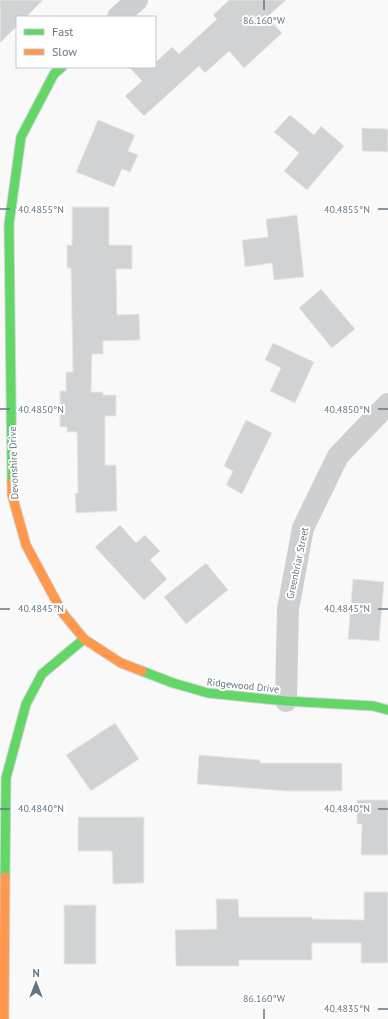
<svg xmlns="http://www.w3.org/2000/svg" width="388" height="1019" font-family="'PT Sans',sans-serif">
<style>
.building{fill:#d0d2d3;stroke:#e8e8e8}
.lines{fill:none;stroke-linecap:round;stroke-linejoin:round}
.fast-casing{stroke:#d5d6d7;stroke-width:11}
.slow-casing{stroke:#d5d6d7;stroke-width:11}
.street{stroke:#cecfd0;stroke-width:22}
.fast{stroke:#63d668;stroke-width:9}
.slow{stroke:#ff974d;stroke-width:9}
.ticks{fill:none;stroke:#657683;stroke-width:1.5}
.labels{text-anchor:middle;stroke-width:4;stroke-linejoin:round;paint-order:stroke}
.street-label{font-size:10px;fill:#657683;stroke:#fff}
.ticks-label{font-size:10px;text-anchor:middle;fill:#657683;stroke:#fff;stroke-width:4;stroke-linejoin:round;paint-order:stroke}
</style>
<rect width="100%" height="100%" fill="#f9f9f9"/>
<path class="building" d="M0,0H43L26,17H17V26L0,43Z
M229,0H286L267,17L282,33L244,68L229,51L205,73L199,66L144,116L125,96L142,81L129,67H155V63L172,47L179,54L217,19L213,15Z
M290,115L314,135L321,126L344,146L307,190L284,171L299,153L274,132Z
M98,120L135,135L128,151L138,155L130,172L122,169L114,187L76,172Z
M362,128L388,129V152L362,151Z
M72,207H109V245H132V269H116L117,315L139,314L140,340L103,341V354H92L91,392H103V395H116V416H105V465H116L117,511L76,513L75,493H78L77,432H67V427H60V391H66V372H73L71,268H67V245H72Z
M297,215L304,277L274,280L272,263L245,267L242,240L268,237L266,219Z
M321,289L355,329L332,348L299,308Z
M273,343L314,362L295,403L270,391L281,368L265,360Z
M246,420L272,433L242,494L226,485L233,471L224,466Z
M120,525L136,543L145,535L160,551L150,560L167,579L144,600L95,547Z
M206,563L228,590L186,624L164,597Z
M353,579L384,582L379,641L348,639Z
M115,723L139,759L91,791L66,755Z
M199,755L260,760V763H342V791H286L197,784Z
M357,800H388V855H361L362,824H357Z
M78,817H144V883L113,884L112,851H78Z
M364,892H388V963H361V943H312V960H239V966H176L175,930L217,929L216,899H238L239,917H312V919L364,920Z
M64,905H96V964H64Z"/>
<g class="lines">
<defs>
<path id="fast" d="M12,482L9,224L21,137L54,74L62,67
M142,671L173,683L208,693L286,701L373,706L388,710
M5,877L6,778L26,704L42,674L84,639"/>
<path id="slow" d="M12,482V495L26,545L62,612L84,639L121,663L142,671
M4,1019L5,877"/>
</defs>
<use href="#fast" class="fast-casing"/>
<use href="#slow" class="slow-casing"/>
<path class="street" d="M118,17L137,0
M286,701L288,609L303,528L338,456L388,404"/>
<use href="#fast" class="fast"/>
<use href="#slow" class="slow"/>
</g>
<path class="ticks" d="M264,0V10M0,209H10M378,209H388M0,409H10M378,409H388M0,609H10M378,609H388M0,809H10M378,809H388M264,1009V1019M378,1009H388"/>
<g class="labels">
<g class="street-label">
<text transform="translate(13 463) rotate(-92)" y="4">Devonshire Drive</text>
<text transform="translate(297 563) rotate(-78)" y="4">Greenbriar Street</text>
<text transform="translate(243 685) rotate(6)" y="4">Ridgewood Drive</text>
</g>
</g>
<g class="ticks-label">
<text x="264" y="24">86.160°W</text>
<text x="41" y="213">40.4855°N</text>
<text x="347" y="213">40.4855°N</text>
<text x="41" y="413">40.4850°N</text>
<text x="347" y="413">40.4850°N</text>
<text x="41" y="612">40.4845°N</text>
<text x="347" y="612">40.4845°N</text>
<text x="41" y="812">40.4840°N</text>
<text x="347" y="812">40.4840°N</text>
<text x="264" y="1002">86.160°W</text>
<text x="347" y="1012">40.4835°N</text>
</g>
<rect x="16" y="16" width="140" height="52" fill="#ffffff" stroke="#c1c8cd"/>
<rect x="24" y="29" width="20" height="6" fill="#63d668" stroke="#c1c8cd"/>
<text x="52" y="36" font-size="12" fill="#657683">Fast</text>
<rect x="24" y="49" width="20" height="6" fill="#ff974d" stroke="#c1c8cd"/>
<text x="52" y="56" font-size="12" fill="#657683">Slow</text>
<g transform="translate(36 983)" stroke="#ffffff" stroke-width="3" paint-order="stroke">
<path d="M0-3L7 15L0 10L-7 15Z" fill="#657683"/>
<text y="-6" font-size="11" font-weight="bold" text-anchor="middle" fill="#657683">N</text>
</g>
</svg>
